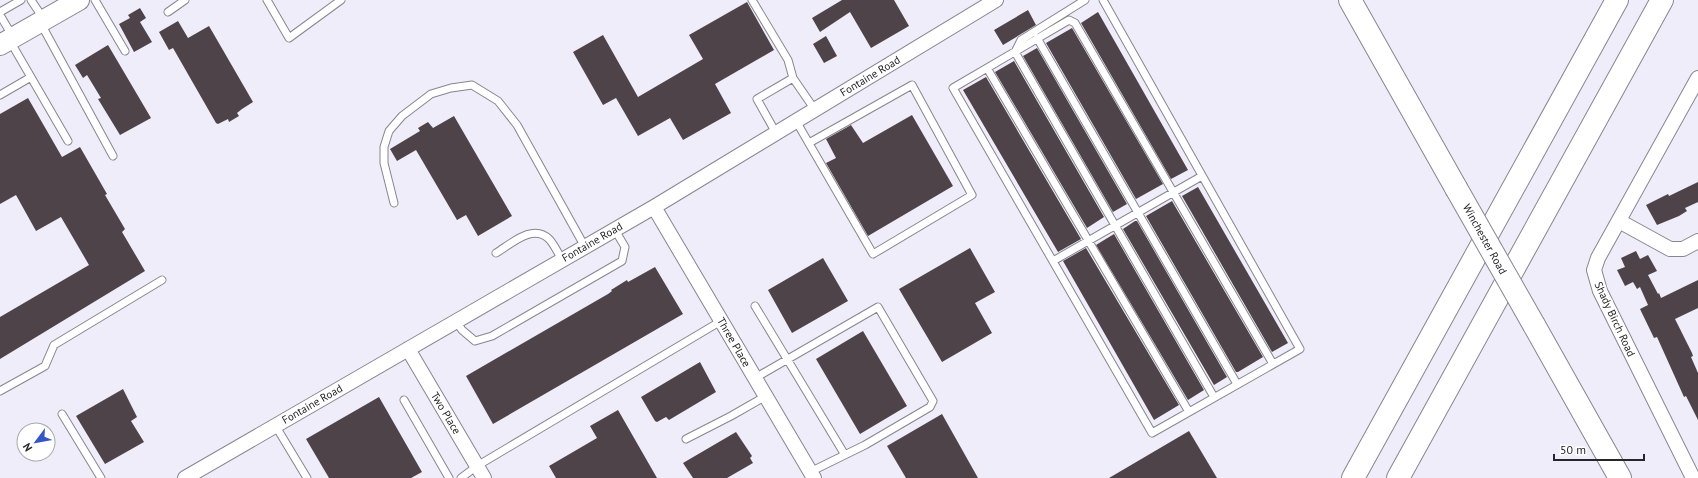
<svg xmlns="http://www.w3.org/2000/svg" width="1698" height="478" font-family="'PT Sans',sans-serif">
<style>
.building{fill:#4e4348}
.lines{fill:none;stroke-linecap:round;stroke-linejoin:round}
.service-casing{stroke:#87858f;stroke-width:9}
.minor-casing{stroke:#87858f;stroke-width:16}
.secondary-casing{stroke:#87858f;stroke-width:22}
.primary-casing{stroke:#87858f;stroke-width:24}
.motorway-casing{stroke:#87858f;stroke-width:24}
.service{stroke:#fff;stroke-width:7}
.minor{stroke:#fff;stroke-width:14}
.secondary{stroke:#fff;stroke-width:20}
.primary{stroke:#fff;stroke-width:22}
.motorway{stroke:#fff;stroke-width:22}
.primary-bridge-casing{stroke:#87858f;stroke-width:24;stroke-linecap:butt}
.primary-bridge{stroke:#fff;stroke-width:22}
.labels{text-anchor:middle;stroke-width:4;stroke-linejoin:round;paint-order:stroke}
.street-label{font-size:11px;fill:#26262a;stroke:#fff}
</style>
<rect width="100%" height="100%" fill="#efedf9"/>
<path class="building" d="M842,0H894L909,26L871,48L850,12L820,32L812,18Z
M747,2L774,50L715,84L731,113L683,140L670,118L638,136L616,98L603,105L573,52L603,35L638,97L703,59L689,35Z
M140,8L146,18L140,22L152,42L134,52L119,24L130,18L128,15Z
M1028,10L1036,25L1003,45L994,30Z
M1098,12L1188,170L1171,179L1081,23Z
M178,21L188,38L209,26L253,102L242,109L237,113L239,116L229,122L228,119L218,124L216,123L173,48L169,50L159,32Z
M1072,28L1163,184L1136,199L1046,43Z
M826,36L837,56L824,63L813,44Z
M108,45L151,118L120,135L98,99L101,98L87,75L83,78L75,65Z
M1037,48L1127,204L1113,212L1023,56Z
M1014,61L1104,217L1087,228L995,72Z
M986,77L1081,239L1058,252L963,90Z
M28,98L62,157L80,147L107,194L105,195L125,229L122,232L145,271L0,359V317L89,265L61,217L36,231L16,195L0,204V114Z
M912,115L953,186L868,236L826,163L836,158L826,139L851,125L863,143Z
M454,116L512,216L478,236L466,215L457,220L416,150L397,161L390,149L420,131L418,128L428,122L433,128Z
M1698,182V202L1685,208L1687,211L1679,216L1657,225L1646,205L1668,194L1669,196Z
M1198,187L1288,343L1272,352L1182,196Z
M1172,201L1263,357L1238,372H1236L1146,216Z
M1135,221H1137L1227,377L1214,385L1123,229Z
M1114,234L1204,390L1188,400L1096,245Z
M970,248L995,292L975,303L992,333L942,362L899,289Z
M1086,248L1179,405L1154,420L1063,261Z
M1636,251L1640,259L1648,255L1657,271L1648,275L1658,294L1659,293L1661,298L1698,280V308L1675,319L1692,353L1693,356L1691,357L1698,373V420L1686,396L1684,397L1657,337L1654,338L1640,309L1648,305L1640,287L1637,289L1633,282L1625,286L1617,270L1625,267L1621,258Z
M823,258L848,301L792,333L768,290Z
M655,267L683,314L493,424L466,376L608,294L612,291L611,290L627,280L628,282Z
M863,331L907,406L860,434L816,359Z
M700,362L716,392L669,420L666,417L657,422L655,421L641,397Z
M123,389L137,417L131,421L144,442L105,464L76,416Z
M379,397L422,472L411,478H329L306,439Z
M618,410L657,478H556L549,466L597,438L590,426Z
M942,414L978,478H906L887,446Z
M1189,431L1217,478H1109Z
M736,432L752,456L750,458L753,463L727,478H693L683,463Z"/>
<g class="lines">
<defs>
<path id="service" d="M31,0L43,18
M95,0L125,51
M267,0L289,38L341,0
M752,0L788,60L793,78
M1085,0L1021,40L1015,52L1214,397
M1103,0L1300,349L1152,433L953,88L1069,20L1075,23L1273,364
M0,12L21,0
M168,12L185,0
M0,15L13,37
M40,22L113,156
M1037,38L1237,384
M10,41L68,141
M987,68L1189,412
M0,95L31,77
M796,121L873,254L972,195L912,85L809,143
M776,133L757,99L793,78L815,110
M394,203L384,163V147L389,131L402,116L431,94L451,88L472,85L498,101L517,125L585,247
M496,253C511,244 533,223 549,239C554,244 558,253 562,260
M1053,261L1202,176
M755,306L845,455
M456,321L462,330L475,341L492,336L622,261L625,247L615,230
M755,378L878,307L933,401L930,407L865,445L810,472
M0,391L45,366L54,345L162,280
M404,400L449,478
M62,414L101,478
M275,425L307,478
M686,439L731,416L766,396
M461,478L477,466L721,321"/>
<path id="minor" d="M654,207L814,478
M1619,221L1670,249H1683L1698,241
M408,349L484,478
M185,478L654,207L996,0
M1693,478L1600,291L1594,270L1598,258L1698,78"/>
<path id="secondary" d="M0,45L79,0"/>
<path id="primary" d="M1350,0L1456,188
M1534,325L1620,478"/>
<path id="motorway" d="M1353,478L1617,0
M1398,478L1662,0"/>
</defs>
<use href="#service" class="service-casing"/>
<use href="#minor" class="minor-casing"/>
<use href="#secondary" class="secondary-casing"/>
<use href="#primary" class="primary-casing"/>
<use href="#motorway" class="motorway-casing"/>
<use href="#service" class="service"/>
<use href="#minor" class="minor"/>
<use href="#secondary" class="secondary"/>
<use href="#primary" class="primary"/>
<use href="#motorway" class="motorway"/>
<defs>
<path id="primary-bridge" d="M1456,188L1534,325"/>
</defs>
<use href="#primary-bridge" class="primary-bridge-casing"/>
<use href="#primary-bridge" class="primary-bridge"/>
</g>
<g class="labels">
<g class="street-label">
<text transform="translate(870 76) rotate(-31)" y="4">Fontaine Road</text>
<text transform="translate(1485 239) rotate(61)" y="4">Winchester Road</text>
<text transform="translate(592 242) rotate(-30)" y="4">Fontaine Road</text>
<text transform="translate(1615 319) rotate(65)" y="4">Shady Birch Road</text>
<text transform="translate(734 342) rotate(60)" y="4">Three Place</text>
<text transform="translate(312 404) rotate(-30)" y="4">Fontaine Road</text>
<text transform="translate(446 413) rotate(59)" y="4">Two Place</text>
</g>
</g>
<g transform="translate(36 442) rotate(238)"><circle r="19" fill="#ffffff" stroke="#a8a8aa"/>
<path d="M0-3L7 15L0 10L-7 15Z" fill="#3456c7"/>
<text y="-6" font-size="11" font-weight="bold" text-anchor="middle" fill="#26262a">N</text>
</g>
<path d="M1554 454v6h90v-6" fill="none" stroke="#26262a" stroke-width="2"/>
<text x="1560" y="454" font-size="12" fill="#26262a" stroke="#ffffff" stroke-width="3" paint-order="stroke">50 m</text>
</svg>
